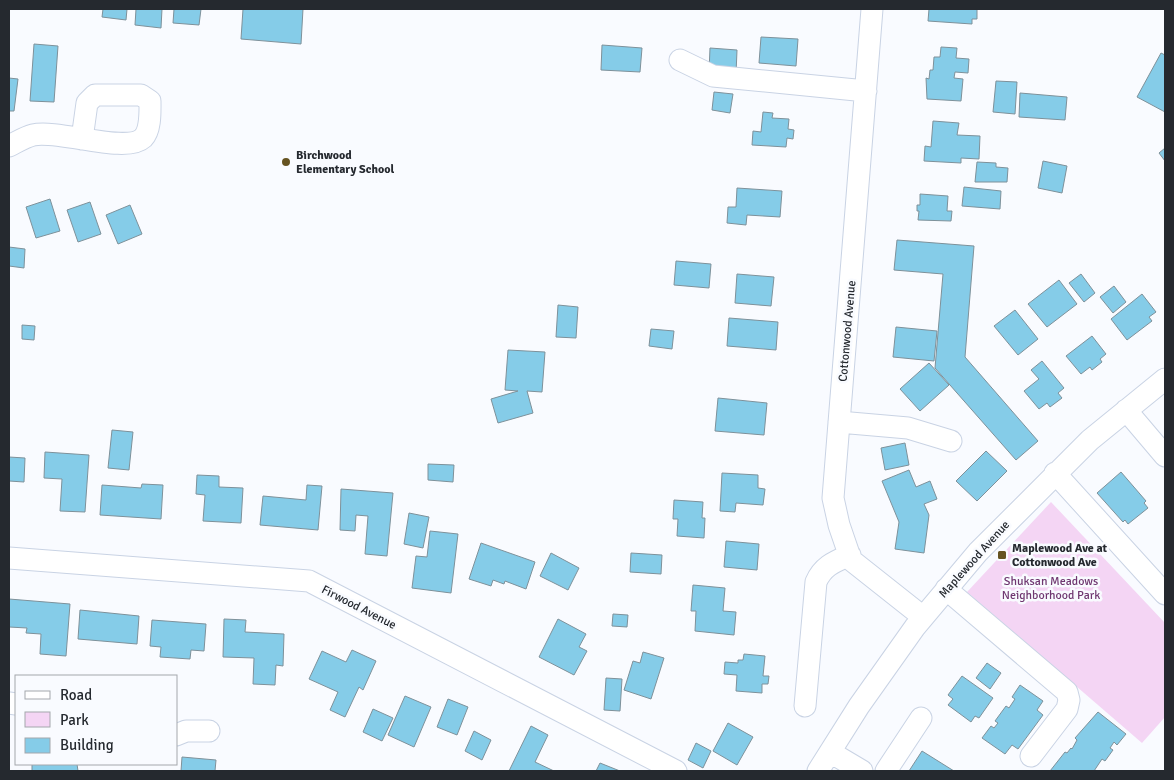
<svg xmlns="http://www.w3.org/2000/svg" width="1174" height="780" font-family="Signika,sans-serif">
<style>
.green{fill:#f4d5f4}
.building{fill:#85cce8;stroke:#7e919a}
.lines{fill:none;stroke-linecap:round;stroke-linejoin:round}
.minor-casing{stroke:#c9d3e4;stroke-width:23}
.minor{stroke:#fff;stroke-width:21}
.poi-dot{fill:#655321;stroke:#f9fbff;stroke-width:2}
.labels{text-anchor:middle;stroke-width:5;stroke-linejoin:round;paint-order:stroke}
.poi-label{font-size:12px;font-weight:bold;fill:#25292f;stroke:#f9fbff;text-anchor:start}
.street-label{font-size:12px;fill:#25292f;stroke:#f9fbff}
.park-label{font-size:12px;fill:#6f3770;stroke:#f9fbff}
</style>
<rect width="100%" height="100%" fill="#f9fbff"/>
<path class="green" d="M1051,502L1165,623V717L1142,743L967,592Z"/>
<path class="building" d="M103,9H127L126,20L102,17Z
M136,9H162L161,28L135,25Z
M174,9H201L199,25L173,23Z
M243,9H303L301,44L241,39Z
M929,9H977V19H972V24L928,21Z
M761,37L798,39L796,66L759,63Z
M34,44L58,46L54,102L30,101Z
M602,45L642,48L640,72L601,70Z
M941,47L957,48L956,58L969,59L968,73L955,72L954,78L963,79L961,101L927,99L926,78L929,79L930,70H933L934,57H940Z
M710,48L737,50L736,74L709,72Z
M1161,53L1165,55V112L1137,97Z
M9,78L18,79L14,111H9Z
M996,81L1017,82L1015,114L993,112Z
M714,92L733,94L730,113L712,110Z
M1020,93L1067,97L1065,120L1019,117Z
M763,112L773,113L772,118L789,119L788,129L794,130L793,139L787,138L786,147L752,145L753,131L761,132Z
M933,121L959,123L957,135L980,136L979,159L961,158V163L924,161L925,146L931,147Z
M1165,148V161L1159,153Z
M1043,161L1067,166L1062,193L1038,188Z
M977,162L996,163V167L1008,168L1007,182H975Z
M964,187L1001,191L1000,209L962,206Z
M737,188L782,191L780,217L747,215L746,225L727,223L728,207H736Z
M920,194L948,196L947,211H952L951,221L918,220L919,211H917V205H920Z
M50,199L60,231L36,238L26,207Z
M90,202L101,234L78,242L67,210Z
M130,205L142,234L118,244L106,215Z
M897,240L974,246L965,357L1038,441L1016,460L935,368L943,274L894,270Z
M9,247L25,249L24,268L9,266Z
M676,261L711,264L709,288L674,285Z
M737,274L774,277L771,306L735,303Z
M1081,274L1095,293L1084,302L1069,283Z
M1059,280L1077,304L1047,327L1028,304Z
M1114,286L1126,302L1113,313L1100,297Z
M1142,294L1156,312L1149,317L1152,321L1127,340L1111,319Z
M558,305L578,307L576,338L556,337Z
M1015,310L1038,339L1018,355L994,326Z
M729,318L778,322L776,350L727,346Z
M22,325L35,326L34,340L22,339Z
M896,327L937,331L934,361L893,357Z
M651,329L674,331L672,349L649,346Z
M1092,336L1106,354L1100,359L1102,362L1092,370L1090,367L1081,374L1066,356Z
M508,350L545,352L542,392L527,391L533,413L498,423L491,399L518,391L505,390Z
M1042,361L1064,388L1058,393L1062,398L1050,407L1047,403L1039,409L1024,391L1039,379L1031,370Z
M929,363L949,385L920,411L900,389Z
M718,398L767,403L764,435L715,431Z
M112,430L133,432L129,470L108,468Z
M905,443L909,465L885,470L881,448Z
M986,451L1007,471L977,501L956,481Z
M45,452L89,455L85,512L60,511L62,479L44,478Z
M9,457L25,458L24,482L9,481Z
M428,464L454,465L453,482L428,480Z
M909,470L916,487L930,481L937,499L924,504L929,515L924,553L895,549L899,522L882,481Z
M1121,472L1146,501L1144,503L1148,508L1128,524L1125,520L1123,522L1097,493Z
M722,473L758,475V488L765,489L763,505L736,503L735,512L720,511Z
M197,475L219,476V487L243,488L241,523L203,521L205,495L196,494Z
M142,484L163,485L161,519L100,515L102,485L141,488Z
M307,485L322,486L318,530L260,525L263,496L306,500Z
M341,489L393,493L387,556L365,554L368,516L356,515L355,531L340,530Z
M674,500L703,502L702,518H705L704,538L677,536L678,519H673Z
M409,513L429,517L423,548L404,544Z
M430,531L458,534L451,593L412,588L416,556L427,557Z
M726,541L759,544L757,570L724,567Z
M481,543L535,562L526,589L505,581L504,584L493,580L491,586L469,579Z
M551,553L579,568L568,590L540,576Z
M631,553L662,555L661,574L630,572Z
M693,585L725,588L723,611L736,612L734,635L695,631L696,611H691Z
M9,599L70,604L66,656L40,654L41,634L26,633L27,628L9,627Z
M80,610L139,616L137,644L78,639Z
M613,614L628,615L627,627L612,626Z
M224,619L246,620L245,632L284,634L283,666L276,665L275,685L253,684L254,658L223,657Z
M558,619L586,634L579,647L587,651L574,675L539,657Z
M152,620L206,624L204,651L191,650L190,659L160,657L161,647L150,646Z
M352,650L376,661L363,690L359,687L345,717L330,710L338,692L309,679L322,651L346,662Z
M643,652L664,658L651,699L624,690L633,661L640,663Z
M744,654L765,656L763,676H769L768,684H762V693L736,691L737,675L724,674L725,662L738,663V660H743Z
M987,663L1001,673L990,689L976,678Z
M962,676L993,698L979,718L975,716L971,722L948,705L953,699L948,695Z
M606,678L622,679L620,711L604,710Z
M1020,685L1043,701L1037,710L1043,715L1018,749L1012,745L1005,754L982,738L991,726L994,728L998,723L995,721L1006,706L1009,708L1015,699L1012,697Z
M405,696L431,707L414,747L388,735Z
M448,699L468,707L457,735L437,727Z
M373,709L393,718L382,741L363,732Z
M1098,712L1126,734L1117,745L1114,742L1110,748L1113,750L1105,761L1102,759L1094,771H1050L1065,752L1067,753L1071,748L1072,749L1077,740L1075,738Z
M728,723L753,737L737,765L713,751Z
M531,726L548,735L535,762L554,771H509Z
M474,731L491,740L482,760L465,751Z
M696,743L711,751L703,768L688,760Z
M922,751L954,771H909Z
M182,757L216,760L215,771H181Z
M600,763L620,771H596Z
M32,764H77L78,771H32Z"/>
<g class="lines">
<defs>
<path id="minor" d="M872,9L833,498L839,525L851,560L923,617
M680,60L713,76L866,91
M9,146C17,142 25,137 33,135C58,129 126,154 143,138C151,130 150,111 150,101L141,95H95L87,103L82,139
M1126,410L1165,456
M839,422L908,428L951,441
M1055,473L1165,594
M9,558L309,581L676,771
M946,589L1067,692L1069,700L1067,709L1031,756
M9,703L16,704
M805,706L816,582C823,566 834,562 850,555
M176,735L186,731H209
M830,752L862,771
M818,771L859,706L915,627L978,552L1090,440L1165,379
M886,771L921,718"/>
</defs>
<use href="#minor" class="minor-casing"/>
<use href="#minor" class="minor"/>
</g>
<g class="poi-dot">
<circle cx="286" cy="162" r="5"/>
<rect x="997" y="550" width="10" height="10" rx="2.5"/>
</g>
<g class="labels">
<g class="poi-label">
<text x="296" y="159">Birchwood<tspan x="296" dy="14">Elementary School</tspan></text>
<text x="1012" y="552">Maplewood Ave at<tspan x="1012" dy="14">Cottonwood Ave</tspan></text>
</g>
<g class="street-label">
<text transform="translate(847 331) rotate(-85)" y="4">Cottonwood Avenue</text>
<text transform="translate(974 559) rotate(-48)" y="4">Maplewood Avenue</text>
<text transform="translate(359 607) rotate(27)" y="4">Firwood Avenue</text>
</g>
<g class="park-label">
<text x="1051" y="585">Shuksan Meadows<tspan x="1051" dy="14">Neighborhood Park</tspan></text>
</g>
</g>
<rect width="1174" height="780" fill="none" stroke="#25292f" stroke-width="20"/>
<rect x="15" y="675" width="162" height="90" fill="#f9fbff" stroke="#a4a7ac"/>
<rect x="25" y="691" width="25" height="8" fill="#ffffff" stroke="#a4a7ac"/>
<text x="60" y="700" font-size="15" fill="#25292f">Road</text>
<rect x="25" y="712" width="25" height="15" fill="#f4d5f4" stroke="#a4a7ac"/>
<text x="60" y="725" font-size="15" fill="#25292f">Park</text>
<rect x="25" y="738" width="25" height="15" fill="#85cce8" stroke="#a4a7ac"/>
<text x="60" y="750" font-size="15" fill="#25292f">Building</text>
</svg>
